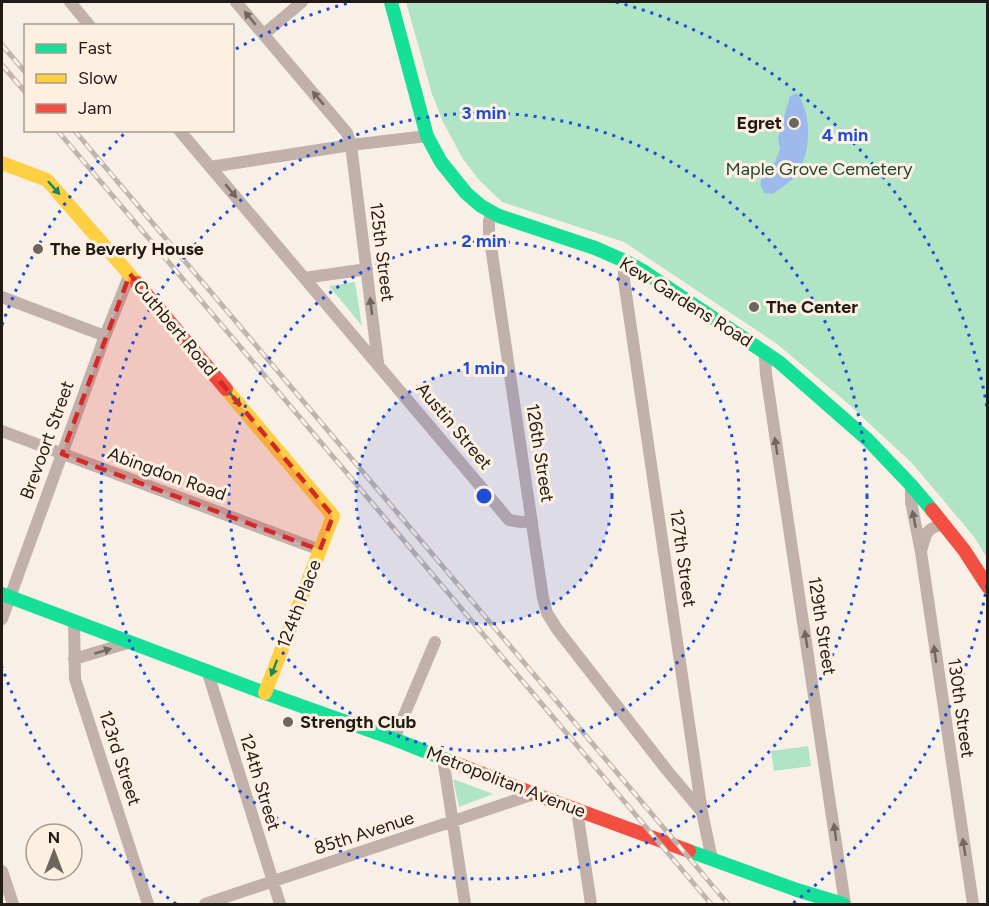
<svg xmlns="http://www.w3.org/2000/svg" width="989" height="906" font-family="Figtree,sans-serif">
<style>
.green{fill:#afe4c5}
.water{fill:#9ebaec}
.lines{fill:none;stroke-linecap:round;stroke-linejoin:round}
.street{stroke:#c2b0aa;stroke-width:12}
.fast{stroke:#16e098;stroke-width:14}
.slow{stroke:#ffcf43;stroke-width:14}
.jam{stroke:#f24e42;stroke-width:14}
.rail-casing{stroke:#bfb4ae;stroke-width:5}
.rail{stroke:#fef0e1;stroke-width:3;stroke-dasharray:9;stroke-linecap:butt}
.oneway{fill:#716660}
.oneway2{fill:#1a875e}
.marked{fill:#d62828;fill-opacity:0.2;stroke:#d62828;stroke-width:4.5;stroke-dasharray:12 8;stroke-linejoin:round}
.ring{fill:none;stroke:#1d4ed8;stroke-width:3;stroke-dasharray:3 6}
.poi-dot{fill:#6c665f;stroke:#fef0e1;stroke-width:2}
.labels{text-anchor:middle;stroke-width:6;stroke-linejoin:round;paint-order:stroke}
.poi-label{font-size:18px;font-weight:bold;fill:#201b16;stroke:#fef0e1;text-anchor:start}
.park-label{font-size:18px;fill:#1c4834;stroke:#fef0e1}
.street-label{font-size:18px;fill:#201b16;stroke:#fef0e1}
.centre{fill:#1d4ed8;stroke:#fef0e1;stroke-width:3}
.ring-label{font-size:18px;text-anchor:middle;font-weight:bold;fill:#1d4ed8;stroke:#fef0e1;stroke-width:6;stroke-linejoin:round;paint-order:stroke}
</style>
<rect width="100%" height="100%" fill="#f8f0e7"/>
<path class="green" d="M406,2H987V558L975,538L912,463L845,401L777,344L624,242L502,202L479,180L463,159L443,122L432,94Z
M355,282L362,326L329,286Z
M808,746L811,766L774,771L771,751Z
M453,779L493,794L459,807Z"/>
<path class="water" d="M797,93C813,115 811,154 796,175C790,183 780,188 773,194L764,193L760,184L764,174L775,162L780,149L778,138L790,96Z"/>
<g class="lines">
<path class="street" d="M70,2L90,26
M236,2L347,133L351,145L378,363
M264,34L302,2
M179,130L509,520L521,522L532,521
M210,167L351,145L427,136
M492,213L489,221V233L543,598L547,613L557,629L666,769L702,812
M627,262L624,271V280L702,812L712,859
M304,278L367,269
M2,297L105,336
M767,353L765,359L766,374L845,904
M2,431L320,550
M911,485V502L921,552L973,904
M922,548C926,532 927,528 944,524
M2,619L105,336L130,274
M74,620L75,679L148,904
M74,659L131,642
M207,670L280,904
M394,739L435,642
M443,758L465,904
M577,810L591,904
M2,871L13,904
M205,904L534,794"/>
<path class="fast" d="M391,2L427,136L441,162L466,193L481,206L499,216L595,248L627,262L643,271L779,362L868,440L911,485L932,510
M2,594L265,693L394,739L452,762
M689,851L797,890L843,904"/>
<path class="slow" d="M2,163L47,180L137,283
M226,389L333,516L265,693"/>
<path class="jam" d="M137,283L226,389
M932,510L964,550L988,587
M452,762L534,794L689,851"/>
<defs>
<path id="rail" d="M2,45L26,73
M2,65L26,93
M57,130L711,904
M74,130L728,904"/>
</defs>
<use href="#rail" class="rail-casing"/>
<use href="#rail" class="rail"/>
</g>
<defs><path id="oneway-solid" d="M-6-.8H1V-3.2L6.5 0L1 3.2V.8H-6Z" transform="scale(1.5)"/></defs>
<g class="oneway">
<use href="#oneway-solid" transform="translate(250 18) rotate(-130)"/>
<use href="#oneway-solid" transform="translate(318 98) rotate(-130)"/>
<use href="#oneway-solid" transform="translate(231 191) rotate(50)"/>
<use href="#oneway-solid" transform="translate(371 306) rotate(-97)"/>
<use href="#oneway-solid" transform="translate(776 446) rotate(-99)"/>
<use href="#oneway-solid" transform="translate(914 519) rotate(-101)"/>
<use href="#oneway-solid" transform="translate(806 639) rotate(-99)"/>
<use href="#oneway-solid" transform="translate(103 651) rotate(-17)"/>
<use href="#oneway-solid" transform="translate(935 654) rotate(-98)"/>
<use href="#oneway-solid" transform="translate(835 832) rotate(-98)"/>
<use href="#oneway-solid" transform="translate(964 847) rotate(-99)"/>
</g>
<g class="oneway2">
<use href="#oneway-solid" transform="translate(54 188) rotate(48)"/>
<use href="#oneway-solid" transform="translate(235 399) rotate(50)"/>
<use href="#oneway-solid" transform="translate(274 668) rotate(111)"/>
</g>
<path class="marked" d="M130,274L333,516L320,550L62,454Z"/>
<circle cx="484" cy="496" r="128" fill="#1d4ed8" fill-opacity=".12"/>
<g class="ring">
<circle cx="484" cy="496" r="128"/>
<circle cx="484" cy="496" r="255"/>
<circle cx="484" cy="496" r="383"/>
<path d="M987 585A511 511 0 0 1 792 904M176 904A511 511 0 0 1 2 667M2 325A511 511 0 0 1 126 132M236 49A511 511 0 0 1 352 2M616 2A511 511 0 0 1 987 407"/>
</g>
<g class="poi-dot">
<circle cx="794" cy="123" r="6"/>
<circle cx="38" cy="249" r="6"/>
<circle cx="754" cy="307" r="6"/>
<circle cx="288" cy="722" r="6"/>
</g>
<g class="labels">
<g class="poi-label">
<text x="782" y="129" text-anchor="end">Egret</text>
<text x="50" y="255">The Beverly House</text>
<text x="766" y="313">The Center</text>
<text x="300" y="728">Strength Club</text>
</g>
<g class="park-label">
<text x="819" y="175">Maple Grove Cemetery</text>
</g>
<g class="street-label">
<text transform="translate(382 252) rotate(83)" y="6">125th Street</text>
<text transform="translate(686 302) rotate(32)" y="6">Kew Gardens Road</text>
<text transform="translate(175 328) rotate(50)" y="6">Cuthbert Road</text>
<text transform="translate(454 426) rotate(50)" y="6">Austin Street</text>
<text transform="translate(47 440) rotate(-70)" y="6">Brevoort Street</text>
<text transform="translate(540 453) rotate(81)" y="6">126th Street</text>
<text transform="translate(167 474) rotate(20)" y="6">Abingdon Road</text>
<text transform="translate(683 558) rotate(82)" y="6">127th Street</text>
<text transform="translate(299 604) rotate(-69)" y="6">124th Place</text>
<text transform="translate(822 626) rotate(81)" y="6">129th Street</text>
<text transform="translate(961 708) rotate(82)" y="6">130th Street</text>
<text transform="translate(120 758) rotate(72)" y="6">123rd Street</text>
<text transform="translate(260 782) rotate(73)" y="6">124th Street</text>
<text transform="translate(506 782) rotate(21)" y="6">Metropolitan Avenue</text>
<text transform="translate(364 833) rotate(-18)" y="6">85th Avenue</text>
</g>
</g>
<circle cx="484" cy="496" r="9" class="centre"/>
<g class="ring-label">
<text x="484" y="119">3 min</text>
<text x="845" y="141">4 min</text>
<text x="484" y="247">2 min</text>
<text x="484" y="374">1 min</text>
</g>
<rect width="989" height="906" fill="none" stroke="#201b16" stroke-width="6"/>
<rect x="24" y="24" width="210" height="108" fill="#fef0e1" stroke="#a59b90" stroke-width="1.5"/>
<rect x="36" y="44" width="30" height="9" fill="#16e098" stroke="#a59b90" stroke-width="1.5"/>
<text x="78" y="54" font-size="18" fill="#201b16">Fast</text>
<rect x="36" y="74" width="30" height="9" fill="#ffcf43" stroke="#a59b90" stroke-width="1.5"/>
<text x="78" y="84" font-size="18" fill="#201b16">Slow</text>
<rect x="36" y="104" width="30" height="9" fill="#f24e42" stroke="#a59b90" stroke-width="1.5"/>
<text x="78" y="114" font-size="18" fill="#201b16">Jam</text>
<g transform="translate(54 852)"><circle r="28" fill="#fef0e1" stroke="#a59b90" stroke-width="1.5"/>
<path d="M0-4.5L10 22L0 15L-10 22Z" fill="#6c665f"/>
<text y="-9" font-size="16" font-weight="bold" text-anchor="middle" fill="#201b16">N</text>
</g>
</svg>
